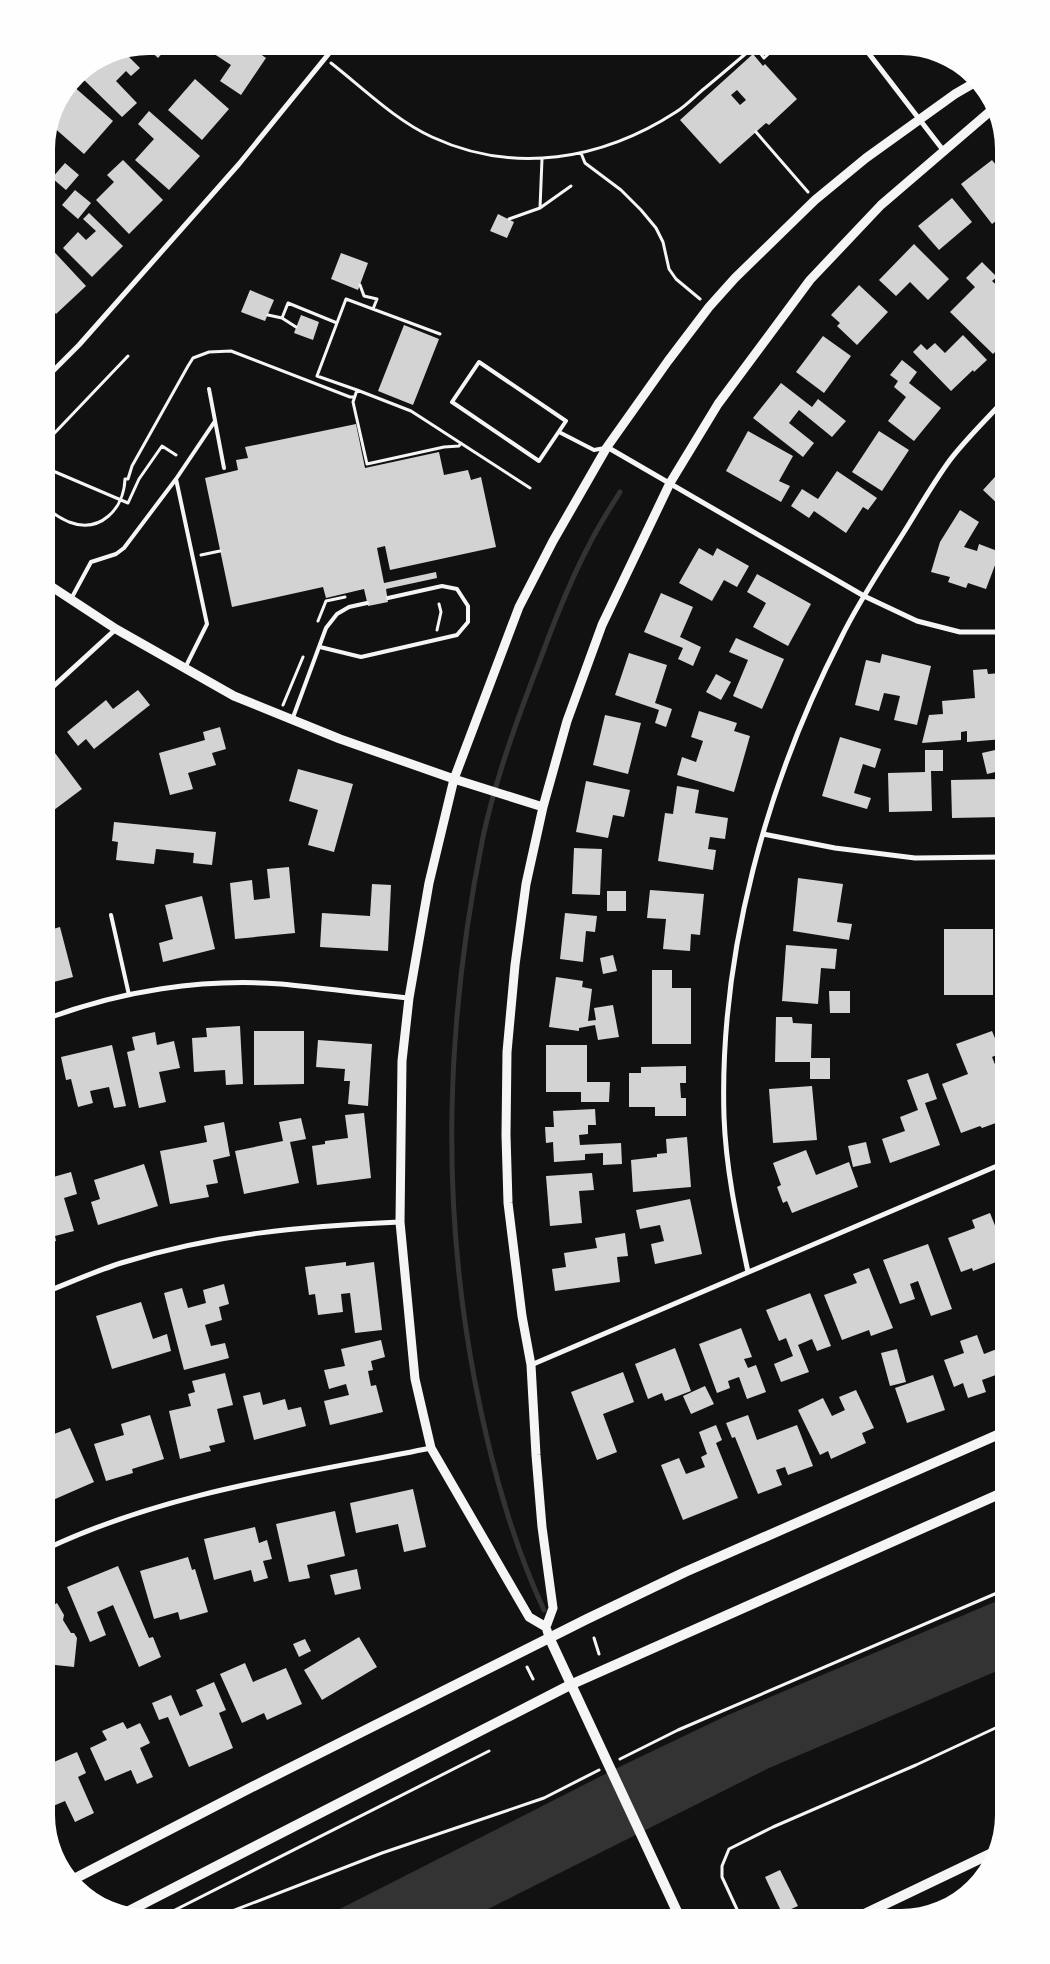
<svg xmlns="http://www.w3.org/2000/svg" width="1050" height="1964" font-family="'DejaVu Sans',sans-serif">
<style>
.water{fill:#333}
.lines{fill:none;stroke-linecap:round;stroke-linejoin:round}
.stream{stroke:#333;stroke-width:5}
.building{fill:#d3d3d3;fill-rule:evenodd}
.path{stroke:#f5f5f5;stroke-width:3}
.service{stroke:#f5f5f5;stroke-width:4}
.minor{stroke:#f5f5f5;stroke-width:5}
.tertiary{stroke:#f5f5f5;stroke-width:9}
.secondary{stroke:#f5f5f5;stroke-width:10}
</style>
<rect width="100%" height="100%" fill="#111"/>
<path class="water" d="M1004,1598V1668L769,1768L470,1918H322L615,1769L728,1715Z"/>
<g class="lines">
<path class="stream" d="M544,1610C510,1537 490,1460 475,1382C440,1199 446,1020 483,837C496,777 518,717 540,660C554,622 569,583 588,547C597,528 609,510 620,492"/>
</g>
<path class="building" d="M149,46H169L158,58L146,47Z
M202,46H249L266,58L241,95L220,81L231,65Z
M123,51L140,68L131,76L126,71L116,81L137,103L122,117L80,76L110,54Z
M753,54L763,66L765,64L797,99L769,125L766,123L720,164L680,120ZM737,90L746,100L740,105L731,95Z
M195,79L229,109L202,140L168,110Z
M72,85L113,121L84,154L51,125L57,104Z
M149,111L200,156L169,190L135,160L154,139L138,124Z
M47,142L55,153L49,158L55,166L46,173Z
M123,160L163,200L129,234L96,200L114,182L107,175Z
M992,160L1004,175V215L992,224L961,184Z
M65,163L79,175L66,190L52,178Z
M75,190L91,203L78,219L62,205Z
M952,198L972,222L939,250L918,226Z
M89,213L123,246L92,277L63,248L78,232L86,240L96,231L83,219Z
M498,214L514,222L507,238L490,231Z
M46,243L86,286L56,314L46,303V286L50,283L46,279Z
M914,244L949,279L928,300L910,282L896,296L879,280Z
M341,253L368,263L358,290L331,279Z
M982,262L997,277L992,281L1004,292V343L993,354L950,312L975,287L966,278Z
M859,285L888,312L857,345L837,326L840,323L831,315Z
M250,290L274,300L265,321L241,312Z
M301,315L319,322L313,340L294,333Z
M404,325L439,339L413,405L378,391Z
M963,335L987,360L974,372L973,370L951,391L913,352L921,344L927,350L935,343L945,353Z
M823,336L851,356L824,393L796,372Z
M902,360L917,372L909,383L941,408L914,441L888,421L906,397L894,387L898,381L890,375Z
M781,383L812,407L818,399L846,421L832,437L799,410L789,423L814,443L803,457L753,418Z
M356,424L365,468L439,452L444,475L468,470L471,480L481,477L496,547L390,570L385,546L377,548L384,583L436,572L437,578L386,589L388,602L368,606L364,589L326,598L323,587L232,607L205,478L238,470L236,460L248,458L245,447Z
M748,431L793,456L779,481L790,486L781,502L726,471Z
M879,431L909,450L882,491L852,472Z
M1004,467V504L1001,507L983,490Z
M837,471L877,498L868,510L863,507L846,533L814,511L809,518L791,506L802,489L818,499Z
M960,510L979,522L964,547L977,551L979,544L1000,552L986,589L968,583L966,588L948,582L950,577L931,572L940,542Z
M699,548L713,556L717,548L749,566L737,587L724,580L712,601L679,583Z
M757,574L811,604L788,646L753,627L766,603L747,592Z
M661,593L693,607L680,637L701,647L693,666L678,659L683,648L644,632Z
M736,638L784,659L762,709L733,696L748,660L729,652Z
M629,653L667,665L655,703L672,709L666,727L655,723L659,710L615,695Z
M882,654L931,666L917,725L894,720L900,696L884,693L879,711L855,705L866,660L880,663Z
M987,669L988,674L1001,673L1004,739L967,742V731L961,732V740L922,743L929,715L943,714L942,701L975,698L973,670Z
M716,674L731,682L721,700L706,692Z
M138,690L150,705L94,749L86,739L78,746L67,732L106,700L113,709Z
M699,711L737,723L734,731L750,736L734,792L677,775L682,757L696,762L703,741L691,737Z
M605,715L641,723L628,774L593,765Z
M220,727L226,749L212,753L216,765L188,773L193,789L170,795L159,753L205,740L203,732Z
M840,737L881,749L875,768L863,764L854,793L871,798L867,809L822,796Z
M1004,748V770L987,774L982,753Z
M52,749L82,789L46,816V753Z
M925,750H943V771H931L932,811L889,812L888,773L925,772Z
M298,769L353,784L334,852L308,845L318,810L289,801Z
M1002,779L1003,817L952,818L951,780Z
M586,781L630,790L624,817L613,815L608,838L576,832Z
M677,786L699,790L695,813L728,818L725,839L710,837L708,849L716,850L713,870L658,861L665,813L673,814Z
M114,822L216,832L212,865L193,863L194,853L156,849L154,864L116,860L118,842L112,841Z
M574,848L602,849L600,895L572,894Z
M289,867L295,933L235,939L230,883L252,880L254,900L270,898L267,869Z
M798,878L843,884L837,922L852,924L849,940L793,931Z
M372,884L391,885L388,951L320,947L322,913L370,916Z
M46,886L52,900L46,902Z
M650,890L704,894L700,935L691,934L690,951L663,949L666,919L647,918Z
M607,891H626V911H607Z
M202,896L215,949L163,962L159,943L173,939L165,905Z
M565,913L597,916L595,932L586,931L583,962L560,959Z
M60,927L73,977L46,984V931Z
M944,929H993V995H944Z
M786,945L837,949L835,969L821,968L818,1004L782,1001Z
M613,955L617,971L603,974L600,958Z
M652,970H672V988H691V1044H652Z
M556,977L583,981L582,987L592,989L588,1021L596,1020L594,1008L613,1005L619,1037L598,1040L595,1025L579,1028V1031L549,1027Z
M829,991H850V1013H830Z
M776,1017H792L793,1023L812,1024L811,1058H830V1079H810V1062H775Z
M240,1026L243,1084L226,1085L225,1070L194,1072L192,1038L207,1037L206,1028Z
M254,1031H304V1084L254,1085Z
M992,1031L1001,1053L992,1057L1004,1087V1120L982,1128L980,1126L961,1133L942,1084L968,1074L956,1044Z
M155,1032L157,1045L174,1041L180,1068L159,1072L166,1102L139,1108L127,1052L135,1050L132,1037Z
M318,1040L372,1044L368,1106L348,1104L350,1081H344L345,1069L316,1067Z
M112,1045L126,1106L114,1108L109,1087L90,1091L93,1103L78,1107L71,1079L66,1080L61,1057Z
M546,1045H587V1082H610L609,1102H581V1092H546Z
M686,1066V1083H680L681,1098H686V1116H655V1107H629V1073H641V1067Z
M928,1073L937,1099L925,1103L940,1145L890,1163L882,1139L905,1131L900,1117L918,1110L907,1080Z
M812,1086L817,1140L773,1143L769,1089Z
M595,1109L596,1125H588V1134L579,1135L580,1145L621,1143L622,1164L603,1165V1153L585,1154V1160L554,1162L553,1142L546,1143L545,1127H554L553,1111Z
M364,1113L371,1178L317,1185L312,1146L325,1144V1141L348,1138L345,1115Z
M301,1118L306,1139L290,1142L299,1183L244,1194L235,1151L283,1141L279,1122Z
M224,1122L230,1156L213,1160L218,1183L206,1185L209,1197L170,1204L160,1151L207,1142L204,1126Z
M687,1137L691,1187L633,1192L631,1160L657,1157V1154L667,1153L666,1139Z
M866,1142L871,1163L853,1167L848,1146Z
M806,1150L816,1175L849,1162L858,1187L792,1213L787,1201L783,1203L777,1187L781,1185L773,1163Z
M144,1164L158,1206L98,1225L91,1202L100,1199L94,1180Z
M71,1172L77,1194L64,1198L74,1231L55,1236L56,1241L46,1244V1191L49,1190L46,1179Z
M592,1173L594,1190L579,1191L582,1223L550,1226L546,1176Z
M690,1199L702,1254L655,1264L651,1244L664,1241L660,1225L640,1229L636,1210Z
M990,1213L1004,1248V1259L973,1271L972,1268L961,1272L948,1238L975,1228L972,1220Z
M625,1233L628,1256L617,1257L620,1282L555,1291L552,1269L566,1267L564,1253L597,1248L595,1238Z
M928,1244L952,1309L931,1316L918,1281L910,1284L915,1299L900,1304L883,1260Z
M346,1262V1266L374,1262L382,1330L355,1333L350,1293L341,1294L343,1312L318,1315L315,1294L309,1295L305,1267Z
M869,1268L893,1328L871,1336L869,1330L842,1340L824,1295L857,1283L853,1274Z
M224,1284L229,1304L219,1307L222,1320L205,1325L211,1346L225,1343L229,1358L184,1370L164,1293L182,1288L188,1308L206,1303L203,1290Z
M810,1293L831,1346L817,1351L812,1339L798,1345L809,1372L781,1382L774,1364L793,1356L786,1338L779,1341L766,1310Z
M141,1302L153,1339L167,1334L171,1351L112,1369L96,1316Z
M741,1328L752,1357L744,1359L748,1368L756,1365L766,1392L747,1399L739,1377L728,1381L730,1388L717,1393L699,1344Z
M977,1335L984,1354L1002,1347L1004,1372L982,1380L986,1392L968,1398L963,1383L954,1387L944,1360L964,1353L960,1341Z
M381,1340L385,1357L371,1361L373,1370L368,1371L371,1386L376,1385L383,1412L330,1425L324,1401L349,1395L346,1384L329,1389L324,1370L345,1366L341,1349Z
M675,1348L691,1391L665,1401L662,1393L648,1399L635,1364Z
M897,1349L906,1382L890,1386L881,1353Z
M623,1372L634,1402L603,1414L617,1452L597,1460L571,1392Z
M225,1373L233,1405L217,1409L225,1442L209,1446L211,1451L180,1459L169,1411L191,1406L188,1394L195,1392L192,1381Z
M933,1375L945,1410L907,1423L895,1388Z
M705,1386L714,1404L691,1414L683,1396Z
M856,1390L874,1428L862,1433L866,1443L831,1459L828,1451L820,1455L798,1410L823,1398L832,1416L845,1410L839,1397Z
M260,1392L263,1405L285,1399L288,1410L301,1407L306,1426L254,1440L243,1396Z
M150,1415L164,1459L132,1469L133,1473L106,1481L94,1444L124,1435L121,1424Z
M748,1415L757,1440L797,1425L813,1466L788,1475L785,1467L776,1470L782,1485L758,1494L735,1437L732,1438L726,1423Z
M716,1425L722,1440L716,1443L738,1498L683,1520L661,1465L679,1458L686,1474L705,1467L701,1457L707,1454L699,1432Z
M70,1428L94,1482L46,1503V1460L50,1459L46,1451V1437Z
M413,1489L426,1547L404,1552L398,1524L356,1533L350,1503Z
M335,1511L345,1556L307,1565L310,1578L289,1582L276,1524Z
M255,1527L259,1543L267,1540L272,1559L263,1561L268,1578L254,1582L251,1570L214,1580L204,1539Z
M188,1557L192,1570L195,1569L208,1612L180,1620L178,1612L154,1619L140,1571Z
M118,1566L149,1638L153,1637L161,1657L139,1667L113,1605L97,1612L106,1635L90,1642L67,1587Z
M357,1569L361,1589L335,1595L330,1575Z
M57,1603L64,1615L63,1620L71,1633H74L77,1638L74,1667L46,1664V1609Z
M359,1637L377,1667L322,1700L304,1670Z
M305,1639L311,1651L299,1657L293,1644Z
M245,1663L253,1682L286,1668L302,1704L267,1720L264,1713L242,1723L220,1674Z
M214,1682L226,1710L219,1713L233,1748L189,1767L168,1717L159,1720L152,1703L171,1695L180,1716L203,1706L196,1690Z
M123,1722L127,1729L140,1723L150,1743L140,1748L153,1777L137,1784L131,1770L105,1781L90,1748L107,1740L102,1731Z
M77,1752L86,1773L78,1777L94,1813L75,1822L65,1801L46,1809V1781L53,1778L47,1765Z
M780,1870L798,1906L782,1913L765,1877Z"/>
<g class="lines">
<path class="path" d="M331,63C363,88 395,120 432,137C514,175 602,160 676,112C687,105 696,95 705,88C722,74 738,60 755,46L764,58L777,46
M756,132L808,192
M581,153L585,163L621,190L641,210L656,228L663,242L669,269L676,279L700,299
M540,208L542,159
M509,219L540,208L571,186
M360,285L364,296L377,299L373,309
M268,315L282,318L296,327
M282,318L288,303L337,323
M357,390L317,376L346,299L440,334
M46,442L128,356
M461,443L459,446L444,447L367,464L353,402L357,390L411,411L530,488
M46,468L128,503L139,479L162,446L176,455
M46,506C52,514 60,518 69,522C100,534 124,509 125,479H128L132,466L188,366L193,358L209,352L231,351L350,397H354
M201,555L220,551
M318,621L326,601L345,597
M437,630L441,612L439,604
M283,705L303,657
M594,1638L599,1654
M527,1667L533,1679
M620,1759L678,1730L1004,1590
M171,1918L175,1910L489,1751
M214,1918L382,1853L544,1798L599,1770
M741,1918L722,1877V1866L729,1849L773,1827L916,1765L1004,1724"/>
<path class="service" d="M479,362L566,421L539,461L452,402Z
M209,389L224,468
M559,432L594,450L605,448
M176,479L215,421
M71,599L91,562L116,554L124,548L176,479L207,624L185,668
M320,647L361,657L457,635L468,622V606L457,589L442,586L388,598
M292,720L326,628L337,614L349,607L367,603
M111,915L129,995"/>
<path class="minor" d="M863,46L943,150
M46,378L79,345L239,164L335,46
M607,447L864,596L917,621L960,632H1004
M46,693L116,629
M763,834L835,848L915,858L1004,857
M46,1019C120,991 202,978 281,984C324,988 366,994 409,998
M748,1272C737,1220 726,1170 724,1117C719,954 767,782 841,638C859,601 882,567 904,532C919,508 933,483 950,460C966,439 986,420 1004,400
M46,1292C71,1282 96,1271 121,1263C215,1234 302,1226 400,1222
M531,1365L1004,1163
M46,1549C166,1492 302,1474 431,1448"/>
<path class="tertiary" d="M46,583L116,629L234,696L340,739L454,779L543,807
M546,1627L553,1608L542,1527L536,1455L531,1365L522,1316L508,1203L506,1135L507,1052L515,965L526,884L543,807L567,721L602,625L670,483L718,404L810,280L881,205L994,108
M549,1637L546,1627L529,1617L431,1448L415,1379L400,1222L402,1061L409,998L429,883L454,779L519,607L553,541L607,447L668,361L709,307L735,278L815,200L866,158L955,94L974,83"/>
<path class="secondary" d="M549,1637L680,1918
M74,1879L254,1786L587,1619L685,1572L1004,1432
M127,1912L570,1685L1004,1492
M856,1918L992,1853"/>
</g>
<path d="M0 0H1050V1964H0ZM149 55H901A94 94 0 0 1 995 149V1815A94 94 0 0 1 901 1909H149A94 94 0 0 1 55 1815V149A94 94 0 0 1 149 55Z" fill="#fefefe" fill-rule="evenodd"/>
</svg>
